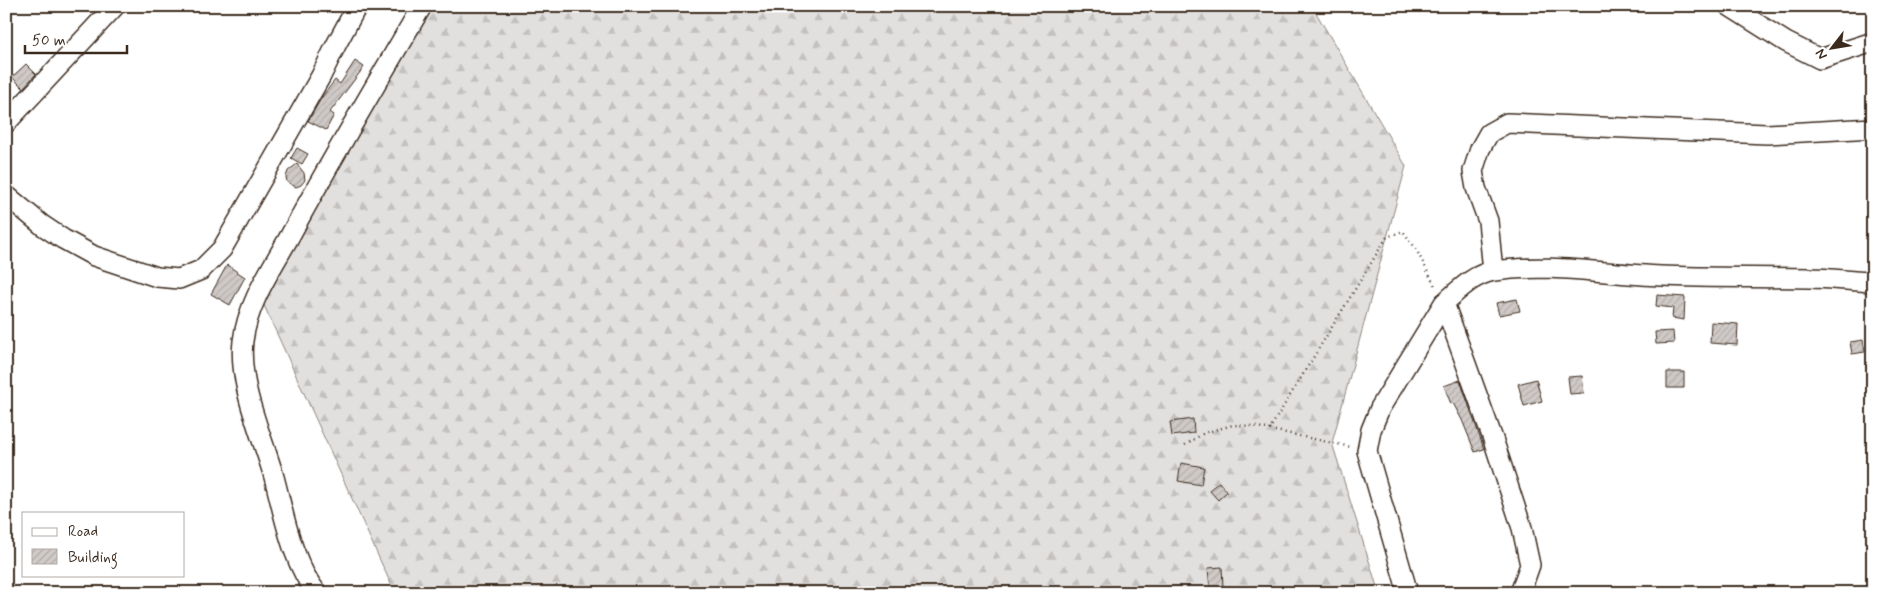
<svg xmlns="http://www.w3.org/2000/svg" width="1879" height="599" font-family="Mynerve,sans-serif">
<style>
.forest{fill:url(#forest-firs);stroke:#8e857e}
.building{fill:url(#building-hatch);stroke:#3b2a1e}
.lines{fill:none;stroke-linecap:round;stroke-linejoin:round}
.minor-casing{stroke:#3b2a1e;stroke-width:22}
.path{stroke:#3b2a1e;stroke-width:2.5;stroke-dasharray:1 4;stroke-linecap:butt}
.minor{stroke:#fff;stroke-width:19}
</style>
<defs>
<pattern id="forest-firs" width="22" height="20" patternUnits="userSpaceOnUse" patternTransform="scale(1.25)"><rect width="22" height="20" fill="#e2e0de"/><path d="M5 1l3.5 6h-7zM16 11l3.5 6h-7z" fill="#c3c0be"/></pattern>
<pattern id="building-hatch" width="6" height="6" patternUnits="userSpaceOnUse" patternTransform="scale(1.25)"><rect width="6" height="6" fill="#cfcac7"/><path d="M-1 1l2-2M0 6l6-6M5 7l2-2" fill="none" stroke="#b3aeaa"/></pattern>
</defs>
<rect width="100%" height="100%" fill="#fff"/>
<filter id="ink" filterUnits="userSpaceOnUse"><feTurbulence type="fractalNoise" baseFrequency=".02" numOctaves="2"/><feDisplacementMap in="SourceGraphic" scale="10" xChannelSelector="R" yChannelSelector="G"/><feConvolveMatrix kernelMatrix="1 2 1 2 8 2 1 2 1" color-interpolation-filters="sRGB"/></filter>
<g filter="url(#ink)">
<path class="forest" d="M430,6H1312L1406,166L1332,443L1379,593H395L262,301Z"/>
<path class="building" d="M355,61L364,67L330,112L334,115L326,130L308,121L322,97L335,80L340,84Z
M26,64L36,74L23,88L12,77Z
M297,148L308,154L302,164L291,158Z
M297,164L304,173L305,180L301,185L296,187L287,182L286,177L288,171Z
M227,265L245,277L230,305L211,294Z
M1657,295L1685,297L1684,320L1672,318L1673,308L1656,306Z
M1517,299L1520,311L1499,315L1496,303Z
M1711,322L1738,324L1737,345L1710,343Z
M1673,331L1674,343L1656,344L1655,332Z
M1863,340L1865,352L1852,354L1850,342Z
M1667,372H1684V388H1667Z
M1582,376L1584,393L1570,394L1568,377Z
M1536,379L1542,401L1524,406L1518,384Z
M1460,380L1484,449L1475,452L1462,420L1453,403L1451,404L1444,386Z
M1193,419L1194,433L1172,436L1170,422Z
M1181,463L1204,467L1201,485L1178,481Z
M1219,482L1227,492L1218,500L1209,490Z
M1222,567L1223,587L1210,589L1208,568Z"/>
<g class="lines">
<defs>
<path id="minor" d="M1729,6L1786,42L1820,59L1873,42
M6,123L115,6
M6,195L42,225L63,239L94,256L157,277L179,279L201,270L222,249L321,76L336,45L357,6
M1493,271L1488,221L1476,188L1473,171L1480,149L1489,133L1507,123L1767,134L1873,128
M1444,303C1459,290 1474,274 1494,271C1548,263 1607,274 1661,276C1710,278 1759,277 1809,278C1830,278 1851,281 1873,282
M317,593C292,563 284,514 274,477C262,435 238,385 243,341C248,301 273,267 292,232C333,156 378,81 422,6
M1408,593L1367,451L1371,430L1380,408L1444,303L1493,439L1522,528L1530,565L1520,593"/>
</defs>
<use href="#minor" class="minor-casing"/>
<path class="path" d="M1269,430L1387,237L1403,231L1416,249L1436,288
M1185,445L1204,433L1233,425L1253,426L1351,447"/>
<use href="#minor" class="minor"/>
</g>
</g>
<rect width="1879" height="599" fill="none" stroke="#fff" stroke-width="25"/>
<rect x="12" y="12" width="1854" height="574" fill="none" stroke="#3b2a1e" stroke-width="2" filter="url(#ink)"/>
<rect x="22" y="512" width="162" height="65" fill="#ffffff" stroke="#b1aaa5"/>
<rect x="32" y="528" width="25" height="8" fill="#ffffff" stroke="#b1aaa5"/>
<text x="68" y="536" font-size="15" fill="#3b2a1e">Road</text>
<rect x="32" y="549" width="25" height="15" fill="url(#building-hatch)" stroke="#b1aaa5"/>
<text x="68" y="562" font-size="15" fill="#3b2a1e">Building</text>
<g transform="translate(1832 48) rotate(239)" stroke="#ffffff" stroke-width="4" paint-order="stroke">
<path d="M0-4L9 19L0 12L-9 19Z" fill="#3b2a1e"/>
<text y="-8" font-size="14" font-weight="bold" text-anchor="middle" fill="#3b2a1e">N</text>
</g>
<path d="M25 45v8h102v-8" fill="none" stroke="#3b2a1e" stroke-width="2.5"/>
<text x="32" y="45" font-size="15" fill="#3b2a1e" stroke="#ffffff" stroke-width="4" paint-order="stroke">50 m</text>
</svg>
